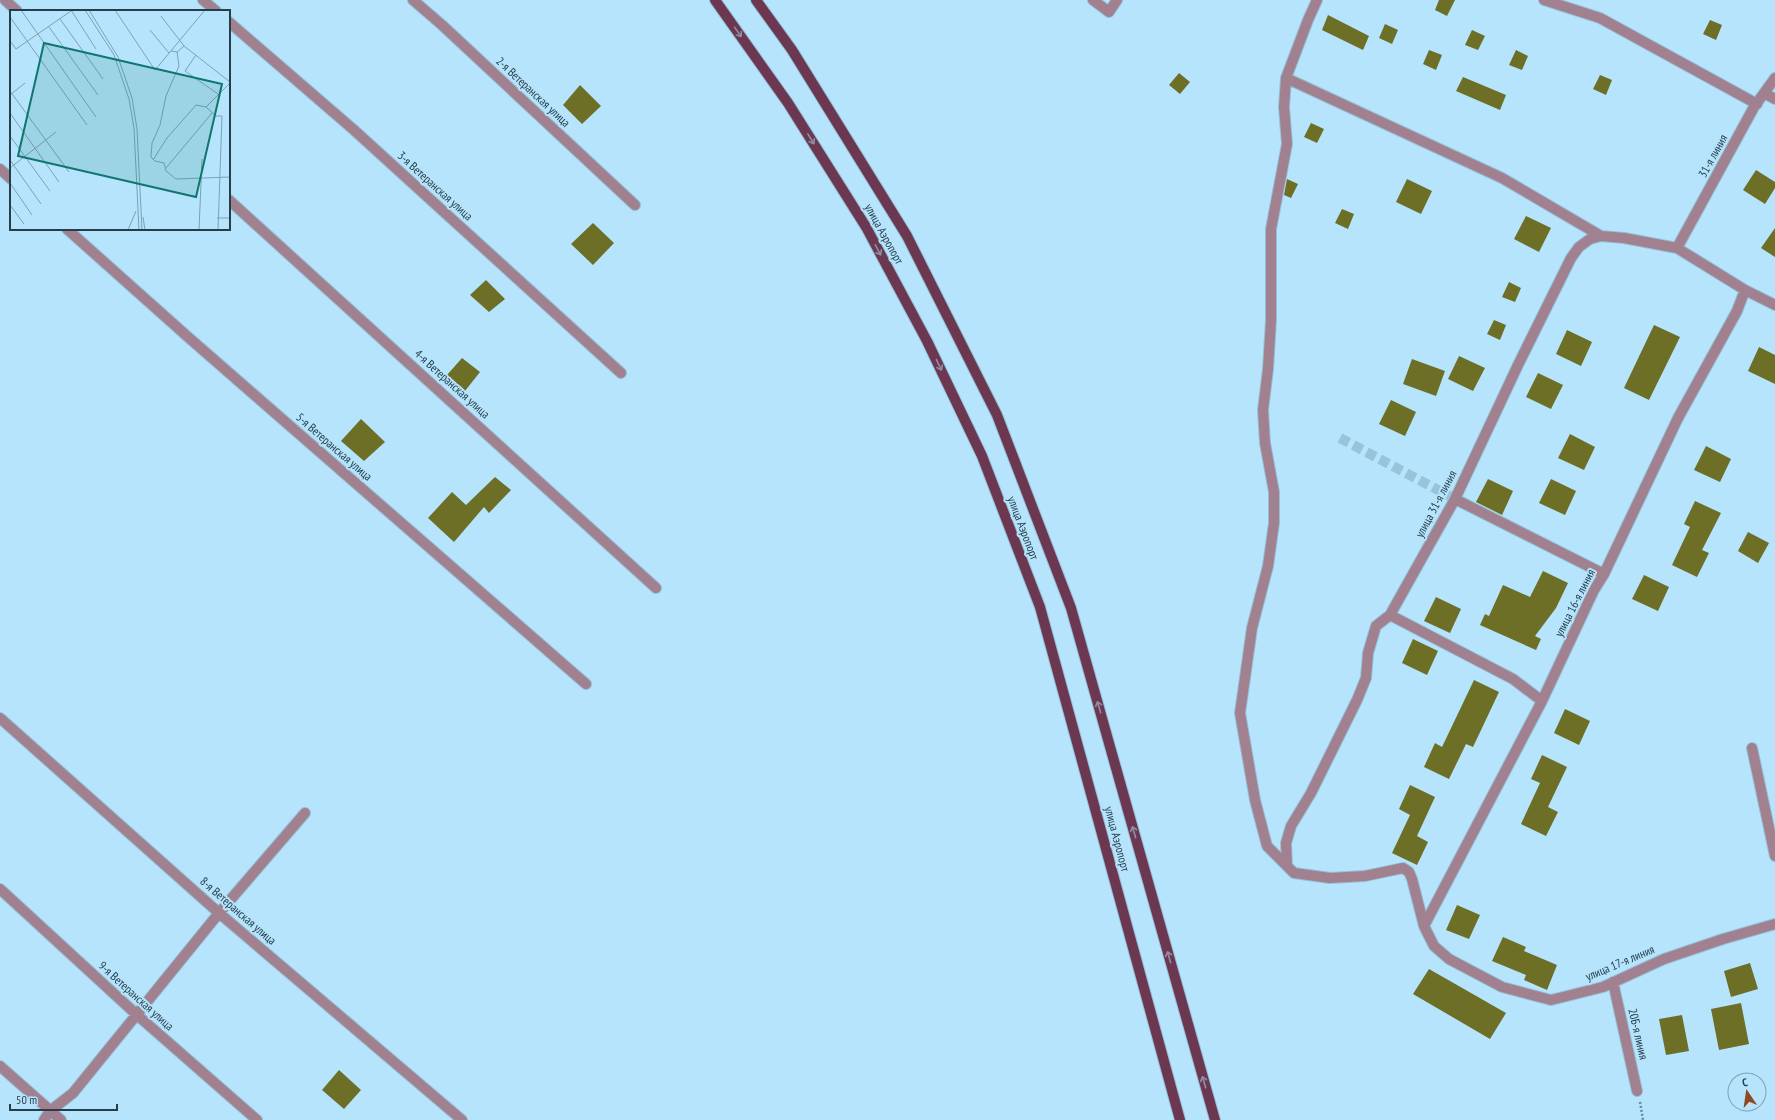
<svg xmlns="http://www.w3.org/2000/svg" width="1775" height="1120" font-family="'PT Sans Narrow',sans-serif">
<style>
.building{fill:#6c6f25}
.lines{fill:none;stroke-linecap:round;stroke-linejoin:round}
.minor-tunnel{stroke:#98c3d8;stroke-width:10;stroke-dasharray:10 5;stroke-linecap:butt}
.minor-casing{stroke:#96bfd5;stroke-width:12}
.major-casing{stroke:#96bfd5;stroke-width:12}
.path{stroke:#688b9d;stroke-width:2.5;stroke-dasharray:2 2;stroke-linecap:butt}
.minor{stroke:#a1818f;stroke-width:10}
.major{stroke:#6c3751;stroke-width:10}
.oneway{stroke:#908ea6}
.labels{text-anchor:middle;stroke-width:4;stroke-linejoin:round;paint-order:stroke}
.street-label{font-size:12px;fill:#263e4a;stroke:#b5e4fc}
.inset-road{fill:none;stroke:#7ca2b5;stroke-width:1}
.view{fill:#0f766e;fill-opacity:0.15;stroke:#0f766e;stroke-width:2}
.inset-edge{fill:none;stroke:#263e4a;stroke-width:2}
</style>
<rect width="100%" height="100%" fill="#b5e4fc"/>
<path class="building" d="M1439,0H1455L1447,16L1435,10Z
M1328,15L1369,36L1363,50L1322,30Z
M1710,20L1722,25L1716,40L1703,34Z
M1385,24L1398,30L1392,44L1379,38Z
M1472,30L1485,36L1478,50L1465,45Z
M1429,50L1442,55L1436,70L1423,64Z
M1516,50L1528,56L1522,70L1509,65Z
M1179,73L1190,82L1180,94L1169,85Z
M1600,75L1612,80L1606,95L1593,89Z
M1463,77L1506,95L1500,110L1456,91Z
M580,85L601,106L582,124L563,105Z
M1311,123L1324,129L1317,143L1304,137Z
M1756,170L1775,182V188L1765,204L1743,190Z
M1287,179L1298,184L1291,198L1284,195Z
M1407,179L1432,191L1421,214L1396,202Z
M1342,209L1354,214L1348,229L1335,223Z
M1526,216L1551,228L1539,252L1514,239Z
M593,223L614,243L593,265L571,244Z
M1775,228V257L1761,248Z
M486,280L505,299L489,312L470,295Z
M1509,282L1521,288L1515,302L1502,297Z
M1494,320L1506,325L1500,340L1487,334Z
M1654,325L1680,337L1649,400L1624,388Z
M1567,330L1592,342L1581,366L1556,354Z
M1759,347L1775,355V384L1748,371Z
M1459,356L1485,368L1473,391L1448,379Z
M462,358L480,372L465,391L447,375Z
M1412,359L1445,371L1436,396L1403,384Z
M1538,373L1563,385L1551,409L1526,397Z
M1391,400L1416,412L1405,436L1379,424Z
M361,419L385,442L364,461L341,441Z
M1570,434L1595,447L1584,470L1558,458Z
M1706,446L1731,459L1720,482L1694,470Z
M495,477L511,490L489,513L484,507L454,542L428,518L452,492L466,505Z
M1488,479L1513,491L1502,515L1476,502Z
M1551,479L1576,491L1565,515L1539,503Z
M1695,501L1721,513L1702,550L1709,553L1697,577L1672,565L1690,527L1684,524Z
M1748,532L1769,543L1758,563L1738,551Z
M1543,571L1568,583L1556,608L1535,636L1541,639L1536,650L1480,625L1485,614L1489,616L1503,585L1530,597Z
M1644,575L1669,587L1658,611L1632,599Z
M1436,597L1461,609L1450,633L1424,621Z
M1413,639L1438,651L1427,675L1402,663Z
M1474,680L1499,692L1473,747L1466,744L1449,779L1424,767L1435,743L1442,747Z
M1565,709L1590,721L1579,745L1554,733Z
M1542,755L1567,767L1548,807L1558,812L1546,836L1521,824L1540,783L1531,779Z
M1410,785L1435,797L1417,836L1428,842L1417,865L1392,853L1410,815L1399,809Z
M1457,905L1480,915L1469,939L1446,930Z
M1503,937L1526,947L1524,951L1557,965L1547,990L1524,980L1526,975L1492,961Z
M1750,963L1758,989L1731,997L1724,971Z
M1429,969L1506,1013L1490,1039L1413,994Z
M1741,1003L1749,1044L1719,1050L1711,1009Z
M1682,1015L1689,1051L1666,1055L1659,1019Z
M339,1070L361,1090L344,1109L322,1090Z"/>
<g class="lines">
<path class="minor-tunnel" d="M1340,438L1455,499"/>
<defs>
<path id="minor" d="M5,0L17,11
M203,0L216,11
M413,0L442,25L635,205
M1093,0L1109,12L1117,0
M1317,0L1308,20L1286,78L1284,107L1287,144L1271,229V320L1268,369L1263,410L1265,443L1274,492V523L1268,566L1252,628L1240,713L1255,800L1267,846L1294,873L1330,878L1365,876L1403,868L1409,872L1412,879L1424,926L1434,946L1449,959L1502,987L1551,1000L1603,987L1664,959L1723,939L1775,924
M1544,0L1600,18L1757,104
M229,22L354,130L621,373
M1286,78L1502,178L1601,236
M1764,93L1775,99
M0,169L11,179
M229,200L656,588
M67,229L188,337L586,684
M1677,248L1754,107L1775,78
M1455,499L1604,574
M1390,615L1513,679L1542,701
M0,718L219,913L462,1120
M1752,748L1775,856
M1287,866L1286,843L1291,826L1311,793L1357,700L1366,678L1368,653L1376,626L1390,615L1455,499L1518,365L1571,258L1579,247L1590,239L1601,236L1624,238L1677,248L1745,290L1775,305
M0,889L136,1014L257,1120
M1424,926L1542,701L1594,590L1604,574L1678,418L1737,311L1745,290
M1613,982L1637,1091
M0,1066L61,1120
M44,1120L50,1111L73,1093L219,913L305,813"/>
<path id="major" d="M715,0L788,103L866,227L927,341L982,456L1040,607L1180,1120
M756,0L792,50L907,236L997,415L1071,608L1215,1120"/>
</defs>
<use href="#minor" class="minor-casing"/>
<use href="#major" class="major-casing"/>
<path class="path" d="M1640,1102L1643,1120"/>
<use href="#minor" class="minor"/>
<use href="#major" class="major"/>
</g>
<defs><path id="oneway-shaft" d="M-6 0H5M1.5-3L5.5 0L1.5 3" fill="none" stroke-width="1.6" stroke-linecap="round" stroke-linejoin="round"/></defs>
<g class="oneway">
<use href="#oneway-shaft" transform="translate(738 32) rotate(55)"/>
<use href="#oneway-shaft" transform="translate(811 139) rotate(58)"/>
<use href="#oneway-shaft" transform="translate(878 250) rotate(62)"/>
<use href="#oneway-shaft" transform="translate(939 365) rotate(65)"/>
<use href="#oneway-shaft" transform="translate(1099 707) rotate(-106)"/>
<use href="#oneway-shaft" transform="translate(1134 832) rotate(-106)"/>
<use href="#oneway-shaft" transform="translate(1169 957) rotate(-106)"/>
<use href="#oneway-shaft" transform="translate(1204 1082) rotate(-106)"/>
</g>
<g class="labels">
<g class="street-label">
<text transform="translate(533 92) rotate(43)" y="4">2-я Ветеранская улица</text>
<text transform="translate(1713 156) rotate(-61)" y="4">31-я линия</text>
<text transform="translate(435 186) rotate(42)" y="4">3-я Ветеранская улица</text>
<text transform="translate(884 234) rotate(61)" y="4">улица Аэропорт</text>
<text transform="translate(452 384) rotate(42)" y="4">4-я Ветеранская улица</text>
<text transform="translate(334 447) rotate(41)" y="4">5-я Ветеранская улица</text>
<text transform="translate(1436 504) rotate(-62)" y="4">улица 31-я линия</text>
<text transform="translate(1023 528) rotate(69)" y="4">улица Аэропорт</text>
<text transform="translate(1575 603) rotate(-63)" y="4">улица 16-я линия</text>
<text transform="translate(1117 839) rotate(75)" y="4">улица Аэропорт</text>
<text transform="translate(238 911) rotate(41)" y="4">8-я Ветеранская улица</text>
<text transform="translate(1620 963) rotate(-23)" y="4">улица 17-я линия</text>
<text transform="translate(136 996) rotate(42)" y="4">9-я Ветеранская улица</text>
<text transform="translate(1638 1034) rotate(77)" y="4">20Б-я линия</text>
</g>
</g>
<g transform="translate(10 10)">
<rect width="220" height="220" fill="#b5e4fc"/>
<path class="inset-road" d="M11,0L86,107M61,0L86,39M75,0L104,45L119,89L124,118L129,220M79,0L108,47L122,88L127,119L132,220M105,0L145,60L195,0M151,6L174,36M0,7L77,115M50,9L93,69M39,17L88,85M140,20L159,43M0,31L6,39L61,1M161,41L167,42L169,56L156,86L150,115L142,133L141,147L145,151L154,153L156,161L166,169L220,167M167,42L174,36L220,72M186,45L175,61L208,84M0,81L59,162M0,85L15,73M196,97L220,73M0,103L49,172M0,126L40,181M0,150L31,194M143,150L157,128L186,95L196,97L206,106H212M0,158L46,122M156,158L202,103M0,173L22,205M0,195L14,214M133,207L135,220M207,208H220M118,220L126,201M189,220L192,149M208,220L212,106"/>
<path class="view" d="M34,33L212,74L186,187L8,146Z"/>
<rect width="220" height="220" class="inset-edge"/>
</g>
<g transform="translate(1747 1092) rotate(347)"><circle r="19" fill="#b5e4fc" stroke="#7ca2b5"/>
<path d="M0-3L7 15L0 10L-7 15Z" fill="#8e4a1c"/>
<text y="-6" font-size="11" font-weight="bold" text-anchor="middle" fill="#263e4a">С</text>
</g>
<path d="M10 1104v6h107v-6" fill="none" stroke="#263e4a" stroke-width="2"/>
<text x="16" y="1104" font-size="12" fill="#263e4a" stroke="#b5e4fc" stroke-width="3" paint-order="stroke">50 m</text>
</svg>
